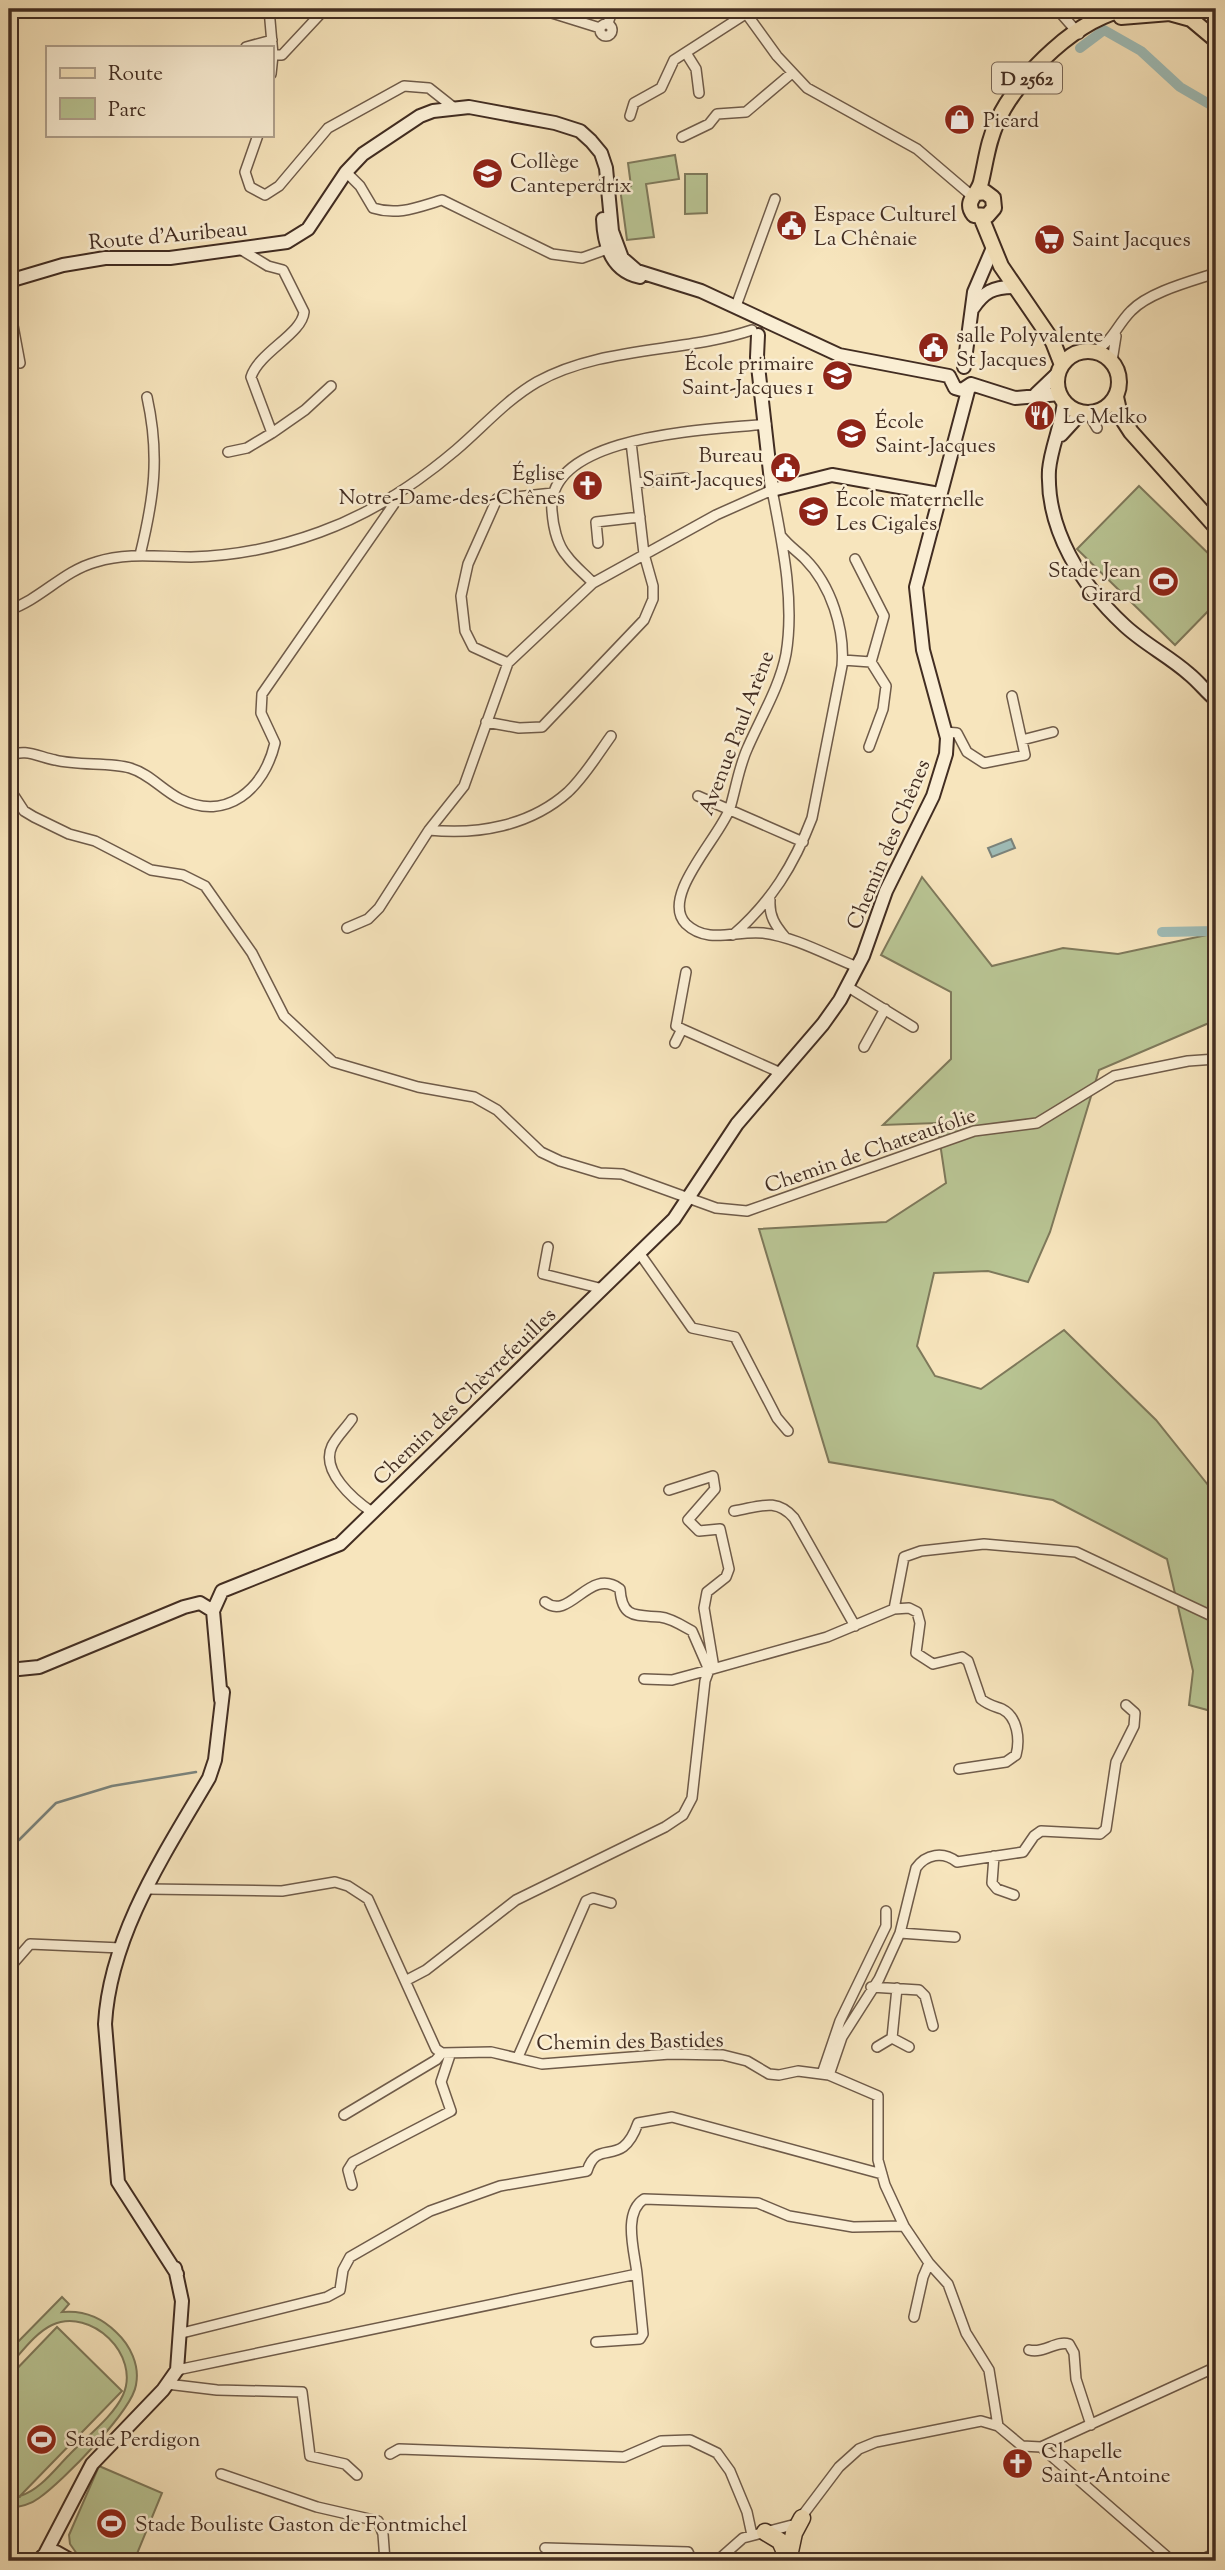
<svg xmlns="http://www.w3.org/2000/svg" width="1225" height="2570" font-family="'Sorts Mill Goudy',serif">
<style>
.green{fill:#b9c594;stroke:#7e795b;stroke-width:2}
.water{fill:#9fbdb8;stroke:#7a837c;stroke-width:2}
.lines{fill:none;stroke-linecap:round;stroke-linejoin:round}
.stream{stroke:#7a837c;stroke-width:2.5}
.canal{stroke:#9fbdb8;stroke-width:10}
.street-casing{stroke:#6f5b49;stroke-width:12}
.secondary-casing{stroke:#422d22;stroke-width:16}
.primary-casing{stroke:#422d22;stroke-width:18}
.highway-casing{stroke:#422d22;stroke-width:19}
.street{stroke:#faeed4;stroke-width:9}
.secondary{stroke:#faeed4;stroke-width:12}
.primary{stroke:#f7e5bd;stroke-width:14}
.highway{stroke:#f7e5bd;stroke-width:16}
.labels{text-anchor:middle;stroke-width:5;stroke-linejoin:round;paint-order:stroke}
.shield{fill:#faeed4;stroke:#796757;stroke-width:2}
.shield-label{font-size:19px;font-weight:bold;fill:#422d22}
.poi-label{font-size:21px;fill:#422d22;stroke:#faeed4;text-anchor:start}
.street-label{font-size:21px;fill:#422d22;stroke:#faeed4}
</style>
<rect width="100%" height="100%" fill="#f7e5bd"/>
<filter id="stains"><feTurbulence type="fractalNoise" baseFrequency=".00286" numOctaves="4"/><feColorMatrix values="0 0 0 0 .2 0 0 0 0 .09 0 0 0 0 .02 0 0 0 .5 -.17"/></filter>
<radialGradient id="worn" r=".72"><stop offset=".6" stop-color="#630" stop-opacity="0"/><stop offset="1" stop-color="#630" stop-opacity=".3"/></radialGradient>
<path class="green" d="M675,155L679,179L646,184L654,237L627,240L620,188L631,186L628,163Z
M685,174H707V213L685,214Z
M1139,486L1216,561V603L1175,645L1077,549Z
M922,877L992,966L1063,948L1118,954L1216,933V1020L1099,1070L1050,1232L1028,1282L988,1271L934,1273L917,1346L935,1376L981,1389L1064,1330L1156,1420L1216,1495V1705L1211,1711L1189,1705L1193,1671L1167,1559L1053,1500L829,1462L759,1229L886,1222L946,1183L937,1123L883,1125L951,1059V992L881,955Z
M62,2297L69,2304L62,2312C83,2310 101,2317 116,2332C130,2345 140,2365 136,2385C132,2411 62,2482 39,2498C30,2505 20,2507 9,2508V2498L19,2497L9,2487V2377L57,2327L122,2391L20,2496C40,2490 55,2469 69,2455C86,2437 113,2417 123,2395C141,2355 91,2307 52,2325C35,2333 21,2353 9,2366V2351Z
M99,2466L162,2493L134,2561H82L70,2544L69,2535Z"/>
<path class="water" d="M1011,839L1015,848L992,857L988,848Z"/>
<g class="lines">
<path class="stream" d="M9,1839L19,1840L56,1803L112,1786L196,1772"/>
<path class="canal" d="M1080,48L1104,30L1141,51L1180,87L1216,108
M1162,932L1216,931"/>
<defs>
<path id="street" d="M269,9L273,55L271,74
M539,9L600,28
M743,9L777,56L807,88L917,149L972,196
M1057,9L1079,34
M608,23L613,9
M600 30a6 6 0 1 1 12 0a6 6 0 1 1-12 0Z
M246,47L272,40
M686,53L696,69L699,93
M273,55H282L325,9
M630,116L634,103L661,88L674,60L747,13
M258,135L245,172L250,187L265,195L279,186L328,128L404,86L429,88L453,107
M682,137L709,124L717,114L746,112L792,73
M346,172L360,186L373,208C398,216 418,207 442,200L552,254L582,258L613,247
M9,304L20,363
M736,306L775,199
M1095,351C1113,341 1117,325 1131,311C1149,292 1192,281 1216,273
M1112,361L1116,336
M1088,413L1097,428
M272,433L305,410L331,386
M228,452L247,448L272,433L251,377C259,352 302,334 304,312L283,270L268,266L240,249
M636,483L685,478
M598,543L596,522L640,517
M140,555C154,498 160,456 147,397
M855,559L884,616L871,662
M593,583C585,574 574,566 567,556C557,545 553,525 552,511C545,433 713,430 766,424
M9,610C41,599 63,571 96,562C128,552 159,557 191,557C236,556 279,547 320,532C370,514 416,484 456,450C483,427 506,400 537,382C601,346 683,353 752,330
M843,660L871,662L886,686L883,709L869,747
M508,663L473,647L465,631L461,596L468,564L497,499L553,493
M486,722L519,728L542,727L644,620L653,599V586L644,554L631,442
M945,732L957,733L967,752L984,763L1025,755L1012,696
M1022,740L1053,732
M9,757C23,747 39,757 55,760C78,766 110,762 130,768C150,774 162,790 180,799C227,822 264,789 275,743L261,713L262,694L394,504L393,496
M9,788L24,811L34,817L69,834L95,841L151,870L183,875L205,886L252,953L284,1016L333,1062L418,1087L474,1097L497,1110L541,1152L560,1161L600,1173L622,1174L716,1208L747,1211L974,1131L1037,1123L1114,1076L1188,1061L1216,1059
M698,796L803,842
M429,830C478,835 530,826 568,792C585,776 598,754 611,736
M770,900C769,916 775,925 785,937
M347,928L368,919L379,908L429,830L464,786L508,663L593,583L716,515L772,490C782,542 795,601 786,654C780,686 761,717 748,747C739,766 736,788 730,808C720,837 659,897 686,924C708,945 736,930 763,933C795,937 827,955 857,967
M733,935C771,902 794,865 812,818L842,666C845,629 831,585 805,559C797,551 789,546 781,536
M848,987L913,1027
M682,1029L676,1026L686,972
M675,1043L682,1029L781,1073
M864,1047L885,1009
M548,1247L543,1274L603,1289
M640,1254L692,1328L735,1337L777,1418L788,1431
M352,1419C346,1428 337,1436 332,1446C320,1471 354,1500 372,1512
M669,1490L713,1476L715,1489L688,1520L699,1531L720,1529L729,1569L726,1577L707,1592L704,1608L714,1668
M734,1511C759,1507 776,1497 794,1518L855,1626
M545,1602C570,1622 589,1566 620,1589C622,1619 636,1615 660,1617C671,1618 683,1626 692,1631L709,1670
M894,1609L904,1557L921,1551L984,1544L1076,1552L1216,1618
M644,1679L672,1680L709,1670L827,1637L894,1609L909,1608L917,1612L920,1623L916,1653L933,1664L962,1657L968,1661L981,1699C988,1705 994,1706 1002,1709C1018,1717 1020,1740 1016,1755L1006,1762L959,1769
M994,1856L992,1883L997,1889L1014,1895
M148,1889L282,1891L335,1882L348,1886L368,1899L436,2049L442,2053L491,2052L542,2064L670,2054L723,2055L747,2061L769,2074L779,2075L798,2071L829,2075L878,2096V2160L885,2185L904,2226L929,2263L948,2284L966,2333L989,2370L998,2426
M900,1933L955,1937
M9,1968L30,1944L121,1948
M407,1980L426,1970L516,1900L665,1827L683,1815L692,1798L705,1681L709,1670
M871,1987L919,1990L925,1996L933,2026
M897,1988L892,2038L909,2047
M877,2047L892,2038
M518,2057L586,1901L593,1898L611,1903
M822,2074L840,2021L886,1926V1911
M829,2075L842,2037L879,1979L900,1933L916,1868C926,1854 943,1851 957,1862L1023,1852L1034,1836L1041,1831L1100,1834L1106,1829L1116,1762L1134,1726L1135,1713L1126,1705
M344,2115L436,2060L442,2053
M352,2185L348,2170L353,2162L451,2111L441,2082L450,2055
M914,2317L923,2277L929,2263
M182,2333L327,2297L340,2290L343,2270L350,2257L430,2211L500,2186L587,2171C598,2136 621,2171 638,2123L672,2117L882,2174
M596,2342L640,2339L643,2334L637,2274
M1029,2350C1044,2354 1056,2340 1069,2344L1074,2353L1076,2379L1091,2425
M177,2370L637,2274C635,2253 622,2213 644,2199L758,2203L789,2216L853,2227L904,2226
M167,2384L217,2390L302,2392L310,2456L345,2464L357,2475
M1041,2447L1172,2561
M390,2454L399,2449L624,2457L661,2441L690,2440L717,2453L730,2471L747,2512L752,2535
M221,2474L317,2507L378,2521L383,2534L385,2561
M545,2548L688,2552L692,2561
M262,2561H267
M717,2561L743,2538L796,2524L839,2467L859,2449L876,2442L981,2421L998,2426L1022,2446L1041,2447L1216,2367
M1199,2561L1216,2553"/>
<path id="secondary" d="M603,219C604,245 612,271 640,277
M9,281L63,265L105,258H170L287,242L308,229L346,172L363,154L420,116L433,111L469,107L555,123L580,131L591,141L601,153L606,168L612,231L622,258L637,271L701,291L839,355L949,376
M973,308C984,292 993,287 1013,287
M758,335L757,357L772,490L832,475L939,494
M964,367L974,292L992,250
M949,376L955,388L962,390L971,384
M971,384L1015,398L1060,394
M1036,394L1058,373
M1064,401C1062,425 1051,447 1049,470C1046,530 1082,586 1124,625C1144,644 1169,656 1189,674C1199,682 1206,692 1216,700
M1061,435L1082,412
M9,1670L39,1667L184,1607L200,1603L213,1611
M221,1700L213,1611L222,1591L340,1544L674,1219L737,1124L823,1024L840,1000L863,956L886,891L933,796L946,754L947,738L923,650L916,587L969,387
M177,2274L118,2182L105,2024C110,1935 165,1853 209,1778L215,1760L223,1692
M45,2554L92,2464L163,2390L177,2370L182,2301L175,2268
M38,2561L45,2554L56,2552L72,2561"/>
<path id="primary" d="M1162,11L1191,19L1216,40
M1121,17L1170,13
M977,193L985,192L993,198L994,208L987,216L974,215C963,201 978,195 981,182C986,161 988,140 998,120C1017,77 1082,13 1130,9
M981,217L1001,266L1053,342L1062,365
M1057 382a31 31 0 1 1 62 0a31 31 0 1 1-62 0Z
M1116,397L1120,415L1131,432L1216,527"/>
<path id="highway" d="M765,2532L780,2541L788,2559
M788,2561L794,2533L802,2518"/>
</defs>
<use href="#street" class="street-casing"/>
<use href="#secondary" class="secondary-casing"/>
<use href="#primary" class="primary-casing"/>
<use href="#highway" class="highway-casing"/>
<use href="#street" class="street"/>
<use href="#secondary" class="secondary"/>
<use href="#primary" class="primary"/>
<use href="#highway" class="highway"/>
</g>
<defs>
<symbol id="shop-disc" viewBox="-11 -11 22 22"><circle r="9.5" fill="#8f2418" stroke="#faeed4"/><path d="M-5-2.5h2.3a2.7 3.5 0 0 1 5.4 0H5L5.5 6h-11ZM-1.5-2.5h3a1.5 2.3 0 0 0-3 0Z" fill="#fff"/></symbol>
<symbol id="school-disc" viewBox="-11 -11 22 22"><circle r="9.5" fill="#8f2418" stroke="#faeed4"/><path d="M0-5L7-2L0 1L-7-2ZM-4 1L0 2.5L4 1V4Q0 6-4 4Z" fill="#fff"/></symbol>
<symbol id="civic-disc" viewBox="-11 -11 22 22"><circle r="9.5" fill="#8f2418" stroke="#faeed4"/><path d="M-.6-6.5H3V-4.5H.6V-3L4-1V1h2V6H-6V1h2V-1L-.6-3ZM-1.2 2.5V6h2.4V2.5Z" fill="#fff"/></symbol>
<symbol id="supermarket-disc" viewBox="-11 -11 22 22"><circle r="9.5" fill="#8f2418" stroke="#faeed4"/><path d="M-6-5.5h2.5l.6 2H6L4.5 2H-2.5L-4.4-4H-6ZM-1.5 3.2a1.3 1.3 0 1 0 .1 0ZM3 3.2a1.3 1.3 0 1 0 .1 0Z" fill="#fff"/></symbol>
<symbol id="restaurant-disc" viewBox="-11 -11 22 22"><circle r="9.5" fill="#8f2418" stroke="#faeed4"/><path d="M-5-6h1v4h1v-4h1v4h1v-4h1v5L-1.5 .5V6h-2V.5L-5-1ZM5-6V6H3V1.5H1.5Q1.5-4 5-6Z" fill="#fff"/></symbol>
<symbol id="church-disc" viewBox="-11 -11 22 22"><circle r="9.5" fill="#8f2418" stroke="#faeed4"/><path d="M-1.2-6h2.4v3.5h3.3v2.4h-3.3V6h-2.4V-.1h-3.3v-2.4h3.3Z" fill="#fff"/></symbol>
<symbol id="stadium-disc" viewBox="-11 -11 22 22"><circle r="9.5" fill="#8f2418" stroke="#faeed4"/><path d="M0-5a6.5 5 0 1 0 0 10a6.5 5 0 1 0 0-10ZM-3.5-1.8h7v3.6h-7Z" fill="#fff"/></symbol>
</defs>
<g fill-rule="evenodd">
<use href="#shop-disc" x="942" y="102" width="35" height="35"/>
<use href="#school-disc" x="470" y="156" width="35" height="35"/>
<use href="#civic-disc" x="774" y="208" width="35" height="35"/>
<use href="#supermarket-disc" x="1032" y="222" width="35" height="35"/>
<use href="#civic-disc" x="916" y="330" width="35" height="35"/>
<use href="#school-disc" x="820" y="358" width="35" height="35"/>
<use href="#restaurant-disc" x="1022" y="398" width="35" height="35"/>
<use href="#school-disc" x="834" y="416" width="35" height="35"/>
<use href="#civic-disc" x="768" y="450" width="35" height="35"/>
<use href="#church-disc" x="570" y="468" width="35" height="35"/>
<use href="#school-disc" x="796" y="494" width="35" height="35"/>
<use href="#stadium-disc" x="1146" y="564" width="35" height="35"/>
<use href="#stadium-disc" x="24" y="2422" width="35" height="35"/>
<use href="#church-disc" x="1000" y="2446" width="35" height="35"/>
<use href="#stadium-disc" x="94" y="2506" width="35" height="35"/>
</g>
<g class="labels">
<rect class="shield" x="992" y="62.5" width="70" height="31" rx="5"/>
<g class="shield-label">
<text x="1027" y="85">D 2562</text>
</g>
<g class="poi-label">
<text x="983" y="127">Picard</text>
<text x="510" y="168">Collège<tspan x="510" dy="24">Canteperdrix</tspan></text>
<text x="814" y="221">Espace Culturel<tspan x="814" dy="24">La Chênaie</tspan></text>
<text x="1072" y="246">Saint Jacques</text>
<text x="956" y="342">salle Polyvalente<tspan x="956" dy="24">St Jacques</tspan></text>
<text x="814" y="370" text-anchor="end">École primaire<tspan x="814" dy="24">Saint-Jacques 1</tspan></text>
<text x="1063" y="423">Le Melko</text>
<text x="875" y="428">École<tspan x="875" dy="24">Saint-Jacques</tspan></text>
<text x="763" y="462" text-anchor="end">Bureau<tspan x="763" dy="24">Saint-Jacques</tspan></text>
<text x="565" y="480" text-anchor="end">Église<tspan x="565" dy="24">Notre-Dame-des-Chênes</tspan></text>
<text x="836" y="506">École maternelle<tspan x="836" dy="24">Les Cigales</tspan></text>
<text x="1141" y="577" text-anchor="end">Stade Jean<tspan x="1141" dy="24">Girard</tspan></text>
<text x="65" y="2446">Stade Perdigon</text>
<text x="1041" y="2458">Chapelle<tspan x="1041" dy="24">Saint-Antoine</tspan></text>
<text x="135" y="2531">Stade Bouliste Gaston de Fontmichel</text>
</g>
<g class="street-label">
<text transform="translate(168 235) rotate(-5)" y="7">Route d'Auribeau</text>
<text transform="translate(736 733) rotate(-69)" y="7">Avenue Paul Arène</text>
<text transform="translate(888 844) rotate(-67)" y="7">Chemin des Chênes</text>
<text transform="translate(870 1150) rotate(-19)" y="7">Chemin de Chateaufolie</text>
<text transform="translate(464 1396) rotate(-44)" y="7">Chemin des Chèvrefeuilles</text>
<text transform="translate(630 2041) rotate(-1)" y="7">Chemin des Bastides</text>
</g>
</g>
<rect width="1225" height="2570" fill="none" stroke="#f7e5bd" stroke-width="35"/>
<rect x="10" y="10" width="1204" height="2549" fill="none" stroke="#422d22" stroke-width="3.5"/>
<rect x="18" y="18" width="1190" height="2535" fill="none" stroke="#422d22" stroke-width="2"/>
<rect x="46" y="46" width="228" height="91" fill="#faeed4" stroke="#b0a18d" stroke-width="2"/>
<rect x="60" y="68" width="35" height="10" fill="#f7e5bd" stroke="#b0a18d" stroke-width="2"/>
<text x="108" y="80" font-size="21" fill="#422d22">Route</text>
<rect x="60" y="98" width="35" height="21" fill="#b9c594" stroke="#b0a18d" stroke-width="2"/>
<text x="108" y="116" font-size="21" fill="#422d22">Parc</text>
<rect width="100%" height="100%" filter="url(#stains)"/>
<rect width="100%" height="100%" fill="url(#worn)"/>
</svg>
